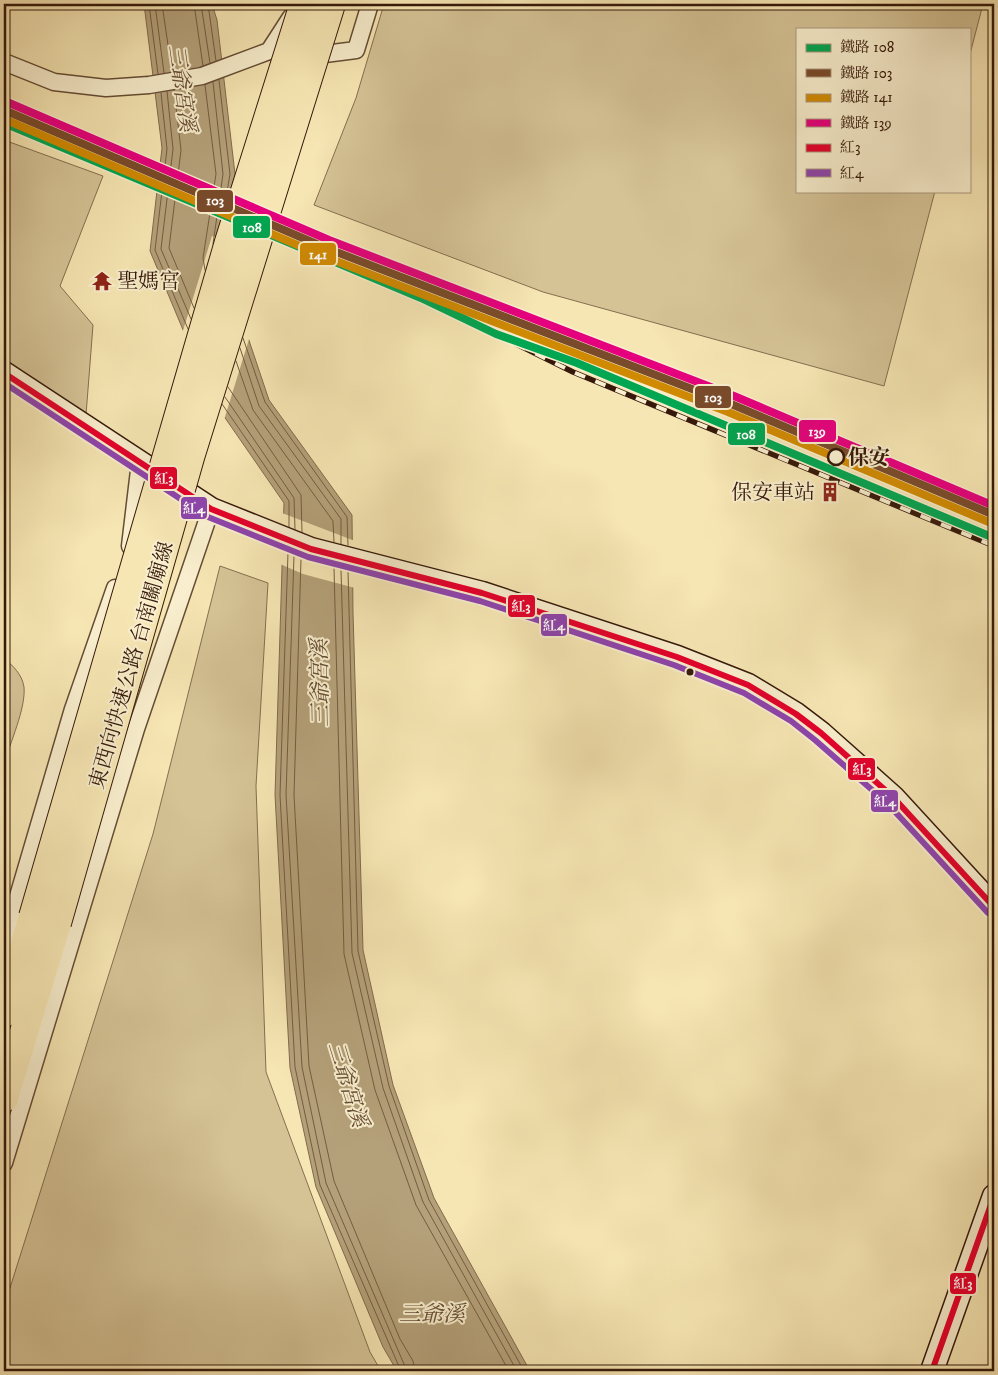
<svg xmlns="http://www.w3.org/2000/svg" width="998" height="1375" font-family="'IM FELL DW Pica','Noto Serif TC',serif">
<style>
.green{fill:#d5c396;stroke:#856e50}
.water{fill:#b4a079;stroke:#816a4c}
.pier{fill:#f6e6b3}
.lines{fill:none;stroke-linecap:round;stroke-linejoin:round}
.shore{stroke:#745c41;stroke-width:1}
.street-casing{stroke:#654c34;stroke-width:19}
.secondary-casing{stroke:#351809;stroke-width:25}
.highway-casing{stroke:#351809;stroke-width:30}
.street{stroke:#f9efce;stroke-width:16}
.secondary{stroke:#f9efce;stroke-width:22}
.highway{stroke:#f6e6b3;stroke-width:28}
.rail-casing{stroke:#351809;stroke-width:5.5}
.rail{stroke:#f9efce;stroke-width:4;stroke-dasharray:11;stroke-linecap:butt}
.highway-bridge-casing{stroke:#351809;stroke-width:30;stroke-linecap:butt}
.highway-bridge{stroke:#f6e6b3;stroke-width:28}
.bus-1-casing{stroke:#f9efce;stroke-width:10}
.bus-2-casing{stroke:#f9efce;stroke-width:10}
.bus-1{stroke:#e4002b;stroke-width:6}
.bus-2{stroke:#8e44ad;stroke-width:6}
.rail-1-casing{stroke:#f9efce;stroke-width:11}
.rail-2-casing{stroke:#f9efce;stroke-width:11}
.rail-3-casing{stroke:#f9efce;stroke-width:11}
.rail-4-casing{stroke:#f9efce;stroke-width:11}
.rail-1{stroke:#00a651;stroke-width:8}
.rail-2{stroke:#7a4b2a;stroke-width:8}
.rail-3{stroke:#d08a02;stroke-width:8}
.rail-4{stroke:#e5007d;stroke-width:8}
.stop-dot{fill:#f9efce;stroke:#351809;stroke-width:2.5}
.bus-dot{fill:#351809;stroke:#f9efce;stroke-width:2}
.labels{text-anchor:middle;stroke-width:4;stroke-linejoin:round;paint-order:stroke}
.poi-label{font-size:21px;fill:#351809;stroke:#f9efce;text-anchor:start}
.stop-label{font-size:21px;font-weight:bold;fill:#351809;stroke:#f9efce;text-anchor:start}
.street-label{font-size:21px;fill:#351809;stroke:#f9efce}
.water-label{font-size:22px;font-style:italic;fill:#684e36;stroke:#f9efce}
.line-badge{stroke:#f9efce;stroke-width:2}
.badge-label{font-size:14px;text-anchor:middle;font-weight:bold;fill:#fff}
</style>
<rect width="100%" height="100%" fill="#f6e6b3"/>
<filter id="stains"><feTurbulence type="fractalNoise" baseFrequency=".004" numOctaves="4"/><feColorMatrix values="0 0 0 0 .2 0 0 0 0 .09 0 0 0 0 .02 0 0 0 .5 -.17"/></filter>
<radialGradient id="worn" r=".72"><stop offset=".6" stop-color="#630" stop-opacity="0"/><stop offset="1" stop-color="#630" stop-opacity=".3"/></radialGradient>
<path class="green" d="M384,4H983L969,58V29H797V191H935L884,386L543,292L314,205L356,98Z
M4,140L103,176L60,286L93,325L86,415L4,361Z
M220,566L268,583L256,786L266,1072L370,1352L381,1371H4V1307L153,834Z
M4,658C13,666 22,674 24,687C26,708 10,743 4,764Z"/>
<path class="water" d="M144,4H212L217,20L235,174L222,260L269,400L352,515L353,613L363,950L393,1085L434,1198L530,1371H397L383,1347L316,1187L290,1068L275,795L284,503L212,399L150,251L162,148Z"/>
<path class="pier" d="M212,236L227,241L224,260L250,336L224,420L210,400L182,334Z
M282,513L355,541V588L303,574L280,564Z"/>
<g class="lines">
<path class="shore" d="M149,4L158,74
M155,4L164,73
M162,4L172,72
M194,4L203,66
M201,4L210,63
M208,4L216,61
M219,80L230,174L225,204
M213,82L223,174L213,244
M174,90L181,150L169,248L194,308
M167,91L173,149L161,249L191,319
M161,93L167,149L155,250L188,329
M205,270L203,258L216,174L205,85
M243,338L265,402L347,517L348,545
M240,348L259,406L341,519V544
M236,361L253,410L333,521L334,542
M228,387L301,495L302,532
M225,397L294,498L295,529
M222,404L289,501V527
M288,553L280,795L295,1067L320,1185L401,1371
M294,556L286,795L302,1067L326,1183L407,1371
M301,559L294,795L309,1066L334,1181L400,1339L413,1361L415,1371
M334,568L344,954L375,1090L416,1205L509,1371
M341,570L352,953L383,1088L423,1202L517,1371
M348,571L358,951L389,1086L429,1200L524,1371"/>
<defs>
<path id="street" d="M309,56L356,50L370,4
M4,62L54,82L106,88L149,85L202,76L269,51L291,17
M130,546L140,462
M4,944L73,709L115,588
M4,1163L136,729L211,509"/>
<path id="secondary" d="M4,373L211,509L311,549L482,593L677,657L748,685L796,714L821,733L893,797L994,907
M932,1371L994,1196"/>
<path id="highway" d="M4,1013L33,917
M4,1098L57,923"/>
</defs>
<use href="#street" class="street-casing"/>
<use href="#secondary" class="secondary-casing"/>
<use href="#highway" class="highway-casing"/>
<use href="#street" class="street"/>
<use href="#secondary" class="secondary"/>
<use href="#highway" class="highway"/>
<defs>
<path id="rail" d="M426,287L506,310L621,352L994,506
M496,334L573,372L994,546"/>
</defs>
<use href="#rail" class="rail-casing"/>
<use href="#rail" class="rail"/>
<defs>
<path id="highway-bridge" d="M33,917L229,242L304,4
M57,923L191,454L331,4"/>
</defs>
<use href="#highway-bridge" class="highway-bridge-casing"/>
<use href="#highway-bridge" class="highway-bridge"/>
<defs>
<path id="bus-1" d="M4,373L211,509L311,549L482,593L677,657L748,685L796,714L821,733L893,797L994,907
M932,1371L994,1196"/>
<path id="bus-2" d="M4,383L208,517L308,557L480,601L674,665L744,693L791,721L815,740L887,803L988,913"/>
</defs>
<use href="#bus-1" class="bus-1-casing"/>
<use href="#bus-2" class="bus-2-casing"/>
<use href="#bus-1" class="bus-1"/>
<use href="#bus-2" class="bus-2"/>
<defs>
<path id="rail-1" d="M4,123L421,298L496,334L577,363L994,538"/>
<path id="rail-2" d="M4,110L326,248L731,404L994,515"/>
<path id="rail-3" d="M4,119L323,256L728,412L991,523"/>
<path id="rail-4" d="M7,102L329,240L734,396L994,506"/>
</defs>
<use href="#rail-1" class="rail-1-casing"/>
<use href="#rail-2" class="rail-2-casing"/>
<use href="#rail-3" class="rail-3-casing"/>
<use href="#rail-4" class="rail-4-casing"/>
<use href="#rail-1" class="rail-1"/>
<use href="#rail-2" class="rail-2"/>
<use href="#rail-3" class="rail-3"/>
<use href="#rail-4" class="rail-4"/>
</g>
<defs>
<symbol id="temple-bare" viewBox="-9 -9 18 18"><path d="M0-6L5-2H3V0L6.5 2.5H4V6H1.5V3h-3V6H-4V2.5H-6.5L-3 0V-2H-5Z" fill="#8f2418" stroke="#f9efce" stroke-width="2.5" paint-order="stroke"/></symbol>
<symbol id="building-bare" viewBox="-9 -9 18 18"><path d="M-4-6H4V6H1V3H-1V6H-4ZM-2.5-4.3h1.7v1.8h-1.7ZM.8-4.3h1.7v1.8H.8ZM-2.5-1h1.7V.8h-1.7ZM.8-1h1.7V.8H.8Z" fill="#8f2418" stroke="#f9efce" stroke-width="2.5" paint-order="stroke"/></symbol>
</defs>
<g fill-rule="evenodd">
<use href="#temple-bare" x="88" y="267" width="28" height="28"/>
<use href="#building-bare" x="816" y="478" width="28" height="28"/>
</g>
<circle class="stop-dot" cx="836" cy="457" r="8"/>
<circle class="bus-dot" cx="690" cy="672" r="4.5"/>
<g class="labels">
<g class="poi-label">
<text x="117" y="288">聖媽宮</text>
<text x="815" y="499" text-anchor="end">保安車站</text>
</g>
<g class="stop-label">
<text x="848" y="464">保安</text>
</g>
<g class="street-label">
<text transform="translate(131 665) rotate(-74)" y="7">東西向快速公路 台南關廟線</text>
</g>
<g class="water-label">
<text transform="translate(183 88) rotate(82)" y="8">三爺宮溪</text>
<text transform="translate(319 683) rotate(-91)" y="8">三爺宮溪</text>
<text transform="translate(349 1084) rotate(73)" y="8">三爺宮溪</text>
<text x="432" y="1321">三爺溪</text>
</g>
</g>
<g class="line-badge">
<rect x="196" y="189" width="38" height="24" rx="5" fill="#7a4b2a"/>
<rect x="232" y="215" width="39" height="24" rx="5" fill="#00a651"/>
<rect x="299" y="242" width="38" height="24" rx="5" fill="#d08a02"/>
<rect x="694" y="385" width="38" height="24" rx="5" fill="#7a4b2a"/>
<rect x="798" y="419" width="39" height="24" rx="5" fill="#e5007d"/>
<rect x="727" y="422" width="39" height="24" rx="5" fill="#00a651"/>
<rect x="149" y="466" width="29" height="24" rx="5" fill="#e4002b"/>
<rect x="180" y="496" width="28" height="24" rx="5" fill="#8e44ad"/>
<rect x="507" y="594" width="29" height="24" rx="5" fill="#e4002b"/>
<rect x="540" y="613" width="28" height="24" rx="5" fill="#8e44ad"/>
<rect x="847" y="757" width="29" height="24" rx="5" fill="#e4002b"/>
<rect x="870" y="789" width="29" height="24" rx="5" fill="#8e44ad"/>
<rect x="949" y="1272" width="28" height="23" rx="5" fill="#e4002b"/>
</g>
<g class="badge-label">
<text x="215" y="205">103</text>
<text x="252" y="232">108</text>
<text x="318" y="259">141</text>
<text x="713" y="402">103</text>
<text x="817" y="436">139</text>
<text x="746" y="439">108</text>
<text x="164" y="483">紅3</text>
<text x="194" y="513">紅4</text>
<text x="521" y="611">紅3</text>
<text x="554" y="630">紅4</text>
<text x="862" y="774">紅3</text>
<text x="885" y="806">紅4</text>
<text x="963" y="1288">紅3</text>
</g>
<rect width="998" height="1375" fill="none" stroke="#f6e6b3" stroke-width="20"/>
<rect x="5" y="5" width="988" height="1365" fill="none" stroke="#351809" stroke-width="2.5"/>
<rect x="10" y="10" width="978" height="1355" fill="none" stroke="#351809"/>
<rect x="796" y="28" width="175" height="165" fill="#f9efce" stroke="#ab997f"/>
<rect x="806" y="44" width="25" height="8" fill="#00a651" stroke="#ab997f"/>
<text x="840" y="52" font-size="15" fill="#351809">鐵路 108</text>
<rect x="806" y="69" width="25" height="8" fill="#7a4b2a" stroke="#ab997f"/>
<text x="840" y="78" font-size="15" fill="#351809">鐵路 103</text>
<rect x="806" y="94" width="25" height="8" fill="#d08a02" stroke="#ab997f"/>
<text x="840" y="102" font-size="15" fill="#351809">鐵路 141</text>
<rect x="806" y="119" width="25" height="8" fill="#e5007d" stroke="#ab997f"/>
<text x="840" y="128" font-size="15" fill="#351809">鐵路 139</text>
<rect x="806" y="144" width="25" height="8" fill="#e4002b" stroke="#ab997f"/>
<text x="840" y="152" font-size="15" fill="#351809">紅3</text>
<rect x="806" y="169" width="25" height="8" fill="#8e44ad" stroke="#ab997f"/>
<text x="840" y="178" font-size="15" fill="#351809">紅4</text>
<rect width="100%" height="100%" filter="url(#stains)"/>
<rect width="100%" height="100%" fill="url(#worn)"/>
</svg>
